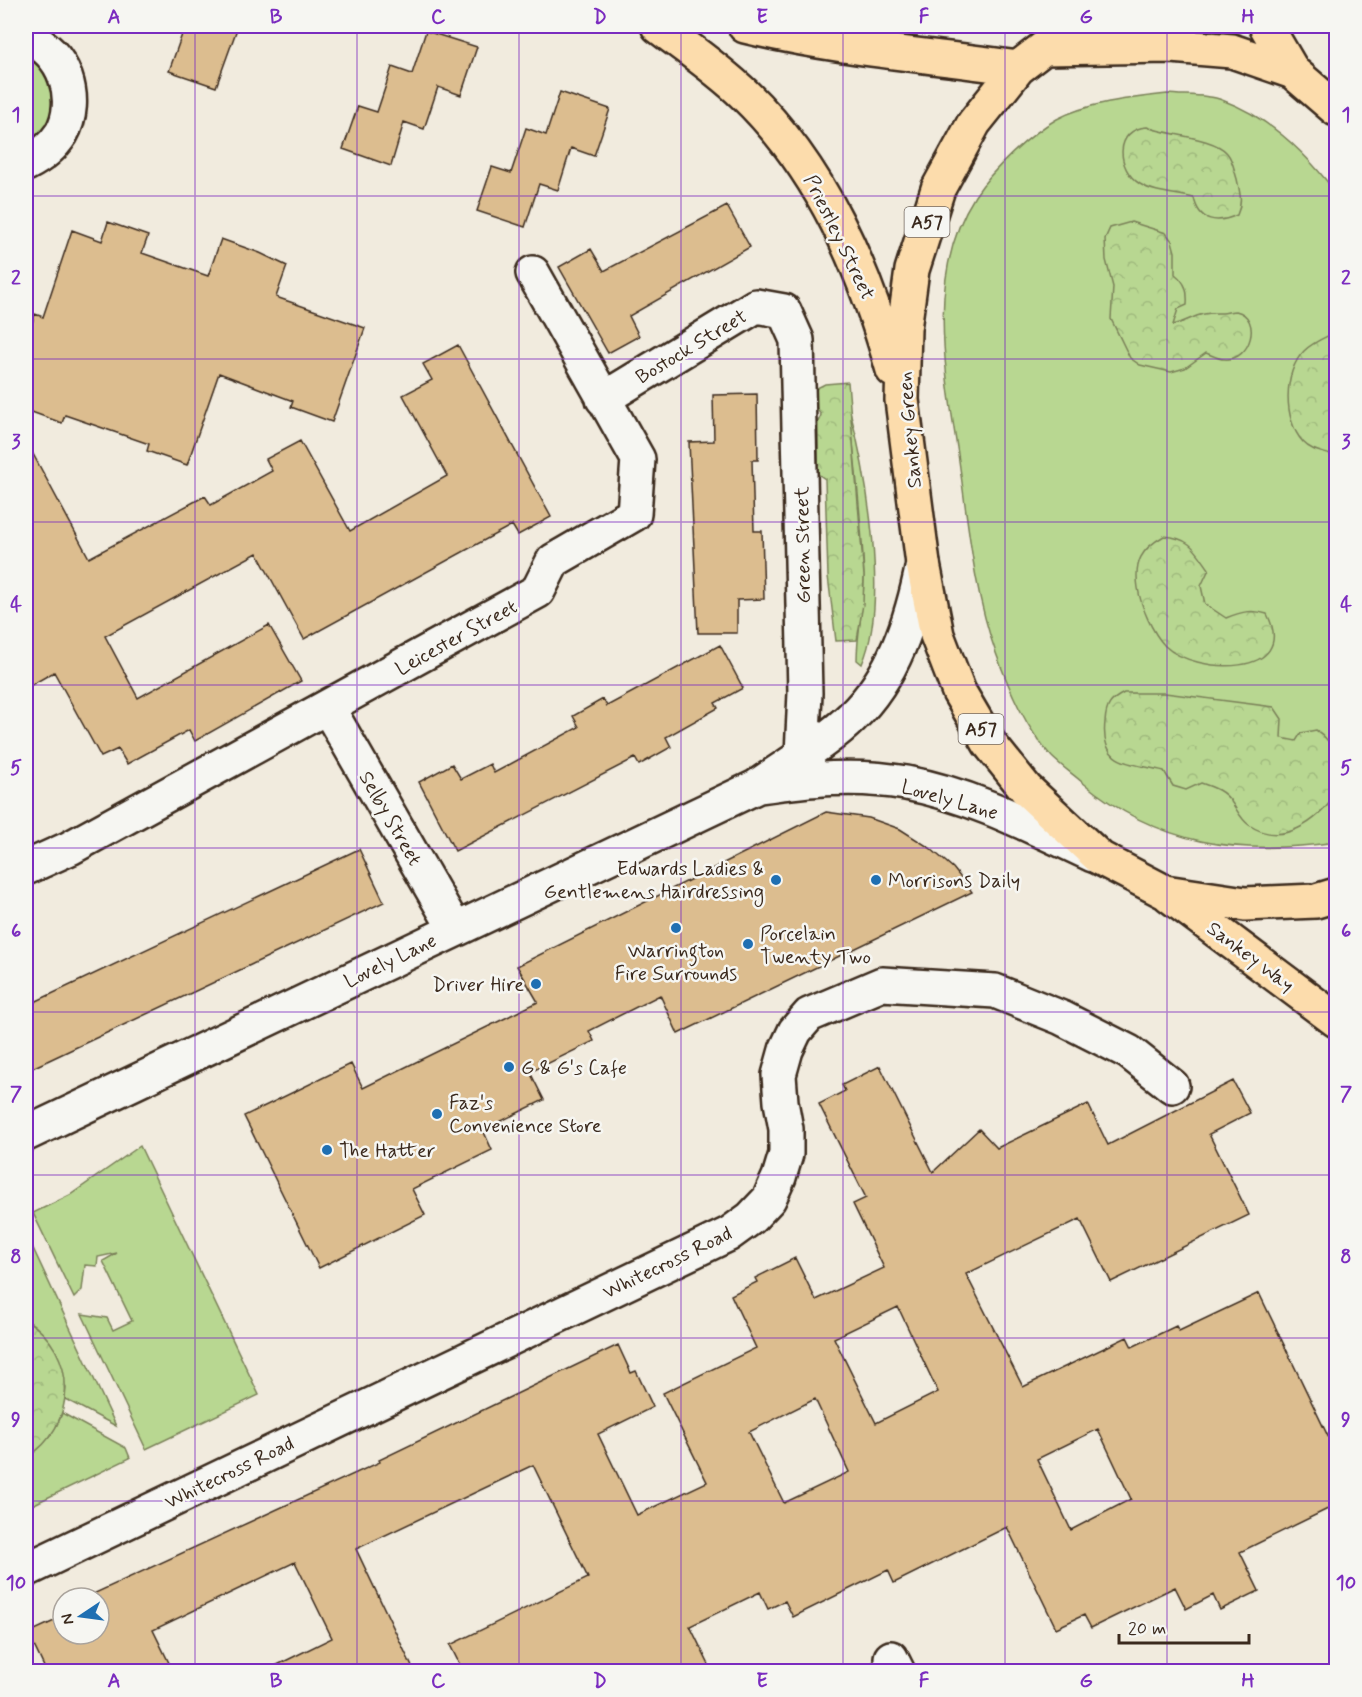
<svg xmlns="http://www.w3.org/2000/svg" width="1362" height="1697" font-family="Mynerve,sans-serif">
<style>
.green{fill:#b8d791;stroke:#7a8058;stroke-width:1.5}
.forest{fill:url(#forest-crowns);stroke:#7a8058;stroke-width:1.5}
.building{fill:#dcbd8f;stroke:#3b2a1e;stroke-width:1.5;fill-rule:evenodd}
.lines{fill:none;stroke-linecap:round;stroke-linejoin:round}
.minor-casing{stroke:#3b2a1e;stroke-width:38}
.tertiary-casing{stroke:#3b2a1e;stroke-width:38}
.trunk-casing{stroke:#3b2a1e;stroke-width:38}
.minor{stroke:#f6f6f2;stroke-width:33}
.tertiary{stroke:#f6f6f2;stroke-width:33}
.trunk{stroke:#fcdcac;stroke-width:33}
.grid{fill:none;stroke:#7b2cbf;stroke-width:1.5;stroke-opacity:0.55}
.poi-dot{fill:#1f6fb2;stroke:#f6f6f2;stroke-width:2}
.labels{text-anchor:middle;stroke-width:5;stroke-linejoin:round;paint-order:stroke}
.shield{fill:#f6f6f2;stroke:#73675e;stroke-width:1.5}
.shield-label{font-size:18px;font-weight:bold;fill:#3b2a1e}
.street-label{font-size:20px;fill:#3b2a1e;stroke:#f6f6f2}
.poi-label{font-size:20px;fill:#3b2a1e;stroke:#f6f6f2;text-anchor:start}
.neatline{fill:none;stroke:#7b2cbf;stroke-width:2}
.grid-label{font-size:20px;text-anchor:middle;font-weight:bold;fill:#7b2cbf}
</style>
<defs>
<pattern id="forest-crowns" width="20" height="18" patternUnits="userSpaceOnUse" patternTransform="scale(1.5)"><rect width="20" height="18" fill="#b8d791"/><path d="M2 6a3 3 0 1 1 6 0M12 15a3 3 0 1 1 6 0" fill="none" stroke="#9fb97d"/></pattern>
</defs>
<rect width="100%" height="100%" fill="#f1ebde"/>
<filter id="ink" filterUnits="userSpaceOnUse"><feTurbulence type="fractalNoise" baseFrequency=".0167" numOctaves="2"/><feDisplacementMap in="SourceGraphic" scale="12" xChannelSelector="R" yChannelSelector="G"/><feConvolveMatrix kernelMatrix="1 2 1 2 8 2 1 2 1" color-interpolation-filters="sRGB"/></filter>
<g filter="url(#ink)">
<path class="green" d="M26,57C54,70 64,112 41,135C37,139 30,143 26,147Z
M1167,94C1184,96 1206,94 1222,100C1269,117 1307,154 1336,193V842C1240,856 1159,846 1082,782C1073,774 1061,766 1052,757C1026,729 1009,689 996,653C973,590 968,520 958,454C945,370 926,272 975,196C992,170 1030,134 1057,119C1090,102 1131,98 1167,94Z
M850,411C867,476 889,603 862,664L857,660C857,632 864,605 864,577C862,522 855,466 850,411Z
M140,1146L259,1395L146,1449L82,1314L107,1318L113,1330L132,1321L103,1261L117,1253L98,1257L97,1266L85,1265L82,1290L74,1298L33,1213L70,1195Z
M31,1244L116,1426L65,1399L66,1388L34,1325L26,1320Z
M62,1413L126,1448L130,1458L26,1508V1458C42,1448 56,1431 62,1413Z"/>
<path class="forest" d="M1147,127C1166,135 1214,137 1227,153C1233,160 1234,170 1237,179C1240,193 1243,202 1237,215C1217,224 1199,222 1194,198C1177,193 1156,194 1140,184C1116,169 1114,129 1147,127Z
M1131,222L1166,233L1172,241L1175,252V274C1186,283 1188,291 1187,305L1178,309L1173,325C1196,319 1194,312 1222,313C1226,313 1231,311 1236,311C1263,317 1251,362 1224,359C1218,359 1212,355 1206,353L1185,368L1171,372L1140,365L1130,358L1111,319L1113,287L1106,260L1105,239L1110,228Z
M1336,332V457C1325,452 1312,452 1303,442C1283,420 1283,372 1304,351C1313,342 1326,337 1336,332Z
M848,382L864,576L863,604L857,640L836,641L828,576L825,479L818,474V422L821,415L813,403V390L825,384Z
M1164,536C1190,538 1195,549 1209,569L1201,586L1205,604L1226,618C1241,612 1251,609 1267,614C1300,678 1195,675 1165,646C1152,632 1141,607 1138,588C1134,562 1141,549 1164,536Z
M1124,693H1165L1274,707L1282,719L1281,738L1296,741L1301,733L1316,730C1340,745 1337,769 1336,794C1318,821 1282,848 1249,825C1240,818 1238,811 1232,803C1225,791 1213,787 1201,783L1186,790L1173,786L1164,771C1130,762 1100,766 1105,722C1106,706 1110,700 1124,693Z
M26,1320C79,1352 78,1427 26,1458Z"/>
<path class="building" d="M185,26H238L216,87L169,71Z
M426,31L477,47L461,95L438,87L424,129L404,122L391,166L343,149L358,106L377,112L392,67L412,74Z
M560,92L610,109L594,156L571,148L558,190L539,184L525,227L477,211L492,167L511,173L526,128L546,135Z
M727,206L750,247L629,316L639,336L608,353L559,267L591,249L604,271Z
M108,222L148,236L142,253L208,276L221,239L260,253L287,266L276,297L365,328L332,422L291,407L293,401L219,373L187,465L147,451L149,444L65,415L62,423L26,410V342L35,314L43,317L72,230L102,241Z
M458,345L551,517L518,535L512,525L304,639L257,553L105,636L138,698L269,625L301,681L195,741L189,730L127,764L118,749L101,757L54,672L26,688V441L89,558L205,496L211,505L272,471L266,459L300,441L350,531L447,476L403,395L432,380L423,364Z
M757,394L758,460H752L754,531H762L764,599L737,600V633H698L689,442L714,441L713,395Z
M720,645L743,688L715,703L718,708L666,737L671,747L639,765L635,758L455,851L419,782L452,764L461,779L490,764L494,773L579,727L573,716L603,699L607,706Z
M826,812L869,818L900,829L930,848L953,868L972,892L678,1034L660,995L589,1031L594,1041L530,1072L544,1100L483,1130L492,1150L412,1189L425,1215L319,1268L244,1116L351,1064L363,1088L538,1002L517,966Z
M359,849L384,902L26,1071V1006Z
M880,1066L933,1172L979,1129L997,1148L1088,1104L1108,1145L1233,1081L1250,1113L1209,1134L1249,1215L1111,1282L1080,1219L966,1274L1023,1387L1127,1337L1132,1347L1176,1326L1179,1331L1259,1293L1336,1453V1505L1240,1552L1259,1591L1220,1610L1213,1595L1186,1609L1175,1587L1091,1628L1084,1615L1056,1628L1007,1527L894,1583L888,1570L793,1617L785,1601L768,1609L760,1592L690,1626L712,1671H463L450,1645L588,1578L533,1465L356,1549L414,1671H265L332,1638L295,1562L153,1630L173,1671H46L28,1633L63,1617V1634H99V1598H95L93,1594L380,1462L379,1460L618,1345L631,1373L636,1371L653,1407L598,1434L637,1515L707,1482L663,1393L756,1348L731,1295L757,1282L755,1278L795,1258L816,1300L884,1268L853,1204L866,1198L819,1104L845,1091L842,1085ZM898,1307L938,1392L876,1423L834,1338ZM815,1399L849,1472L784,1503L749,1432ZM1098,1429L1131,1499L1071,1530L1037,1459Z"/>
<g class="lines">
<defs>
<path id="minor" d="M26,38C64,49 81,100 61,134C52,148 40,157 26,164
M603,399L756,306L784,311L797,340L805,693L802,754L813,776
M328,708L455,929
M26,868L70,848L538,591L553,561L634,514L638,459L533,273
M26,1570L729,1234L751,1218L769,1199L779,1177L786,1154V1129L781,1102L779,1075L786,1050L795,1031L809,1015L882,984L995,991L1062,1018L1129,1052L1172,1086
M891,1658L898,1672"/>
<path id="tertiary" d="M760,786C808,779 857,774 906,783C972,795 1033,827 1093,855
M26,1134L756,787C785,766 828,741 852,717C894,677 912,619 923,564"/>
<path id="trunk" d="M658,26C687,48 718,69 744,94C822,169 864,268 893,370
M745,26C834,48 927,55 1018,68
M1266,26L1293,72
M1336,109L1293,72L1232,51L1171,46L1044,48L1018,68L974,123L938,189L912,270L904,329L902,400L923,564L937,635L959,692L989,743L1026,789L1100,858L1165,892L1245,904L1316,901L1336,895
M1169,895L1336,1020"/>
</defs>
<use href="#minor" class="minor-casing"/>
<use href="#tertiary" class="tertiary-casing"/>
<use href="#trunk" class="trunk-casing"/>
<use href="#minor" class="minor"/>
<use href="#tertiary" class="tertiary"/>
<use href="#trunk" class="trunk"/>
</g>
</g>
<path class="grid" d="M195,26V1672M357,26V1672M519,26V1672M681,26V1672M843,26V1672M1005,26V1672M1167,26V1672M26,196H1336M26,359H1336M26,522H1336M26,685H1336M26,848H1336M26,1012H1336M26,1175H1336M26,1338H1336M26,1501H1336"/>
<g class="poi-dot">
<circle cx="776" cy="880" r="6"/>
<circle cx="876" cy="880" r="6"/>
<circle cx="676" cy="928" r="6"/>
<circle cx="748" cy="944" r="6"/>
<circle cx="536" cy="984" r="6"/>
<circle cx="509" cy="1067" r="6"/>
<circle cx="437" cy="1114" r="6"/>
<circle cx="327" cy="1150" r="6"/>
</g>
<g class="labels">
<g class="shield">
<rect x="904.5" y="207" width="45" height="30" rx="4.5"/>
<rect x="958.5" y="714" width="45" height="30" rx="4.5"/>
</g>
<g class="shield-label">
<text x="927" y="228">A57</text>
<text x="981" y="735">A57</text>
</g>
<g class="street-label">
<text transform="translate(840 237) rotate(64)" y="7">Priestley Street</text>
<text transform="translate(691 346) rotate(-31)" y="7">Bostock Street</text>
<text transform="translate(909 430) rotate(-95)" y="7">Sankey Green</text>
<text transform="translate(802 545) rotate(-91)" y="7">Green Street</text>
<text transform="translate(456 637) rotate(-29)" y="7">Leicester Street</text>
<text transform="translate(950 799) rotate(16)" y="7">Lovely Lane</text>
<text transform="translate(391 818) rotate(60)" y="7">Selby Street</text>
<text transform="translate(1251 956) rotate(37)" y="7">Sankey Way</text>
<text transform="translate(390 960) rotate(-26)" y="7">Lovely Lane</text>
<text transform="translate(667 1262) rotate(-26)" y="7">Whitecross Road</text>
<text transform="translate(229 1472) rotate(-26)" y="7">Whitecross Road</text>
</g>
<g class="poi-label">
<text x="764" y="875" text-anchor="end">Edwards Ladies &amp;<tspan x="764" dy="23">Gentlemens Hairdressing</tspan></text>
<text x="888" y="887">Morrisons Daily</text>
<text x="760" y="940">Porcelain<tspan x="760" dy="23">Twenty Two</tspan></text>
<text x="676" y="957" text-anchor="middle">Warrington<tspan x="676" dy="23">Fire Surrounds</tspan></text>
<text x="524" y="991" text-anchor="end">Driver Hire</text>
<text x="521" y="1074">G &amp; G's Cafe</text>
<text x="449" y="1109">Faz's<tspan x="449" dy="23">Convenience Store</tspan></text>
<text x="339" y="1157">The Hatter</text>
</g>
</g>
<rect width="1362" height="1697" fill="none" stroke="#f6f6f2" stroke-width="66"/>
<g transform="translate(81 1616) rotate(257)"><circle r="28" fill="#f6f6f2" stroke="#aba49d" stroke-width="1.5"/>
<path d="M0-4.5L10 22L0 15L-10 22Z" fill="#1f6fb2"/>
<text y="-9" font-size="16" font-weight="bold" text-anchor="middle" fill="#3b2a1e">N</text>
</g>
<path d="M1119 1634v9h130v-9" fill="none" stroke="#3b2a1e" stroke-width="3"/>
<text x="1128" y="1634" font-size="18" fill="#3b2a1e" stroke="#f6f6f2" stroke-width="4.5" paint-order="stroke">20 m</text>
<rect x="33" y="33" width="1296" height="1631" class="neatline"/>
<g class="grid-label">
<text x="114" y="23">A</text>
<text x="276" y="23">B</text>
<text x="438" y="23">C</text>
<text x="600" y="23">D</text>
<text x="762" y="23">E</text>
<text x="924" y="23">F</text>
<text x="1086" y="23">G</text>
<text x="1248" y="23">H</text>
<text x="16" y="121">1</text>
<text x="1346" y="121">1</text>
<text x="16" y="284">2</text>
<text x="1346" y="284">2</text>
<text x="16" y="448">3</text>
<text x="1346" y="448">3</text>
<text x="16" y="611">4</text>
<text x="1346" y="611">4</text>
<text x="16" y="774">5</text>
<text x="1346" y="774">5</text>
<text x="16" y="937">6</text>
<text x="1346" y="937">6</text>
<text x="16" y="1100">7</text>
<text x="1346" y="1100">7</text>
<text x="16" y="1263">8</text>
<text x="1346" y="1263">8</text>
<text x="16" y="1426">9</text>
<text x="1346" y="1426">9</text>
<text x="16" y="1589">10</text>
<text x="1346" y="1589">10</text>
<text x="114" y="1687">A</text>
<text x="276" y="1687">B</text>
<text x="438" y="1687">C</text>
<text x="600" y="1687">D</text>
<text x="762" y="1687">E</text>
<text x="924" y="1687">F</text>
<text x="1086" y="1687">G</text>
<text x="1248" y="1687">H</text>
</g>
</svg>
